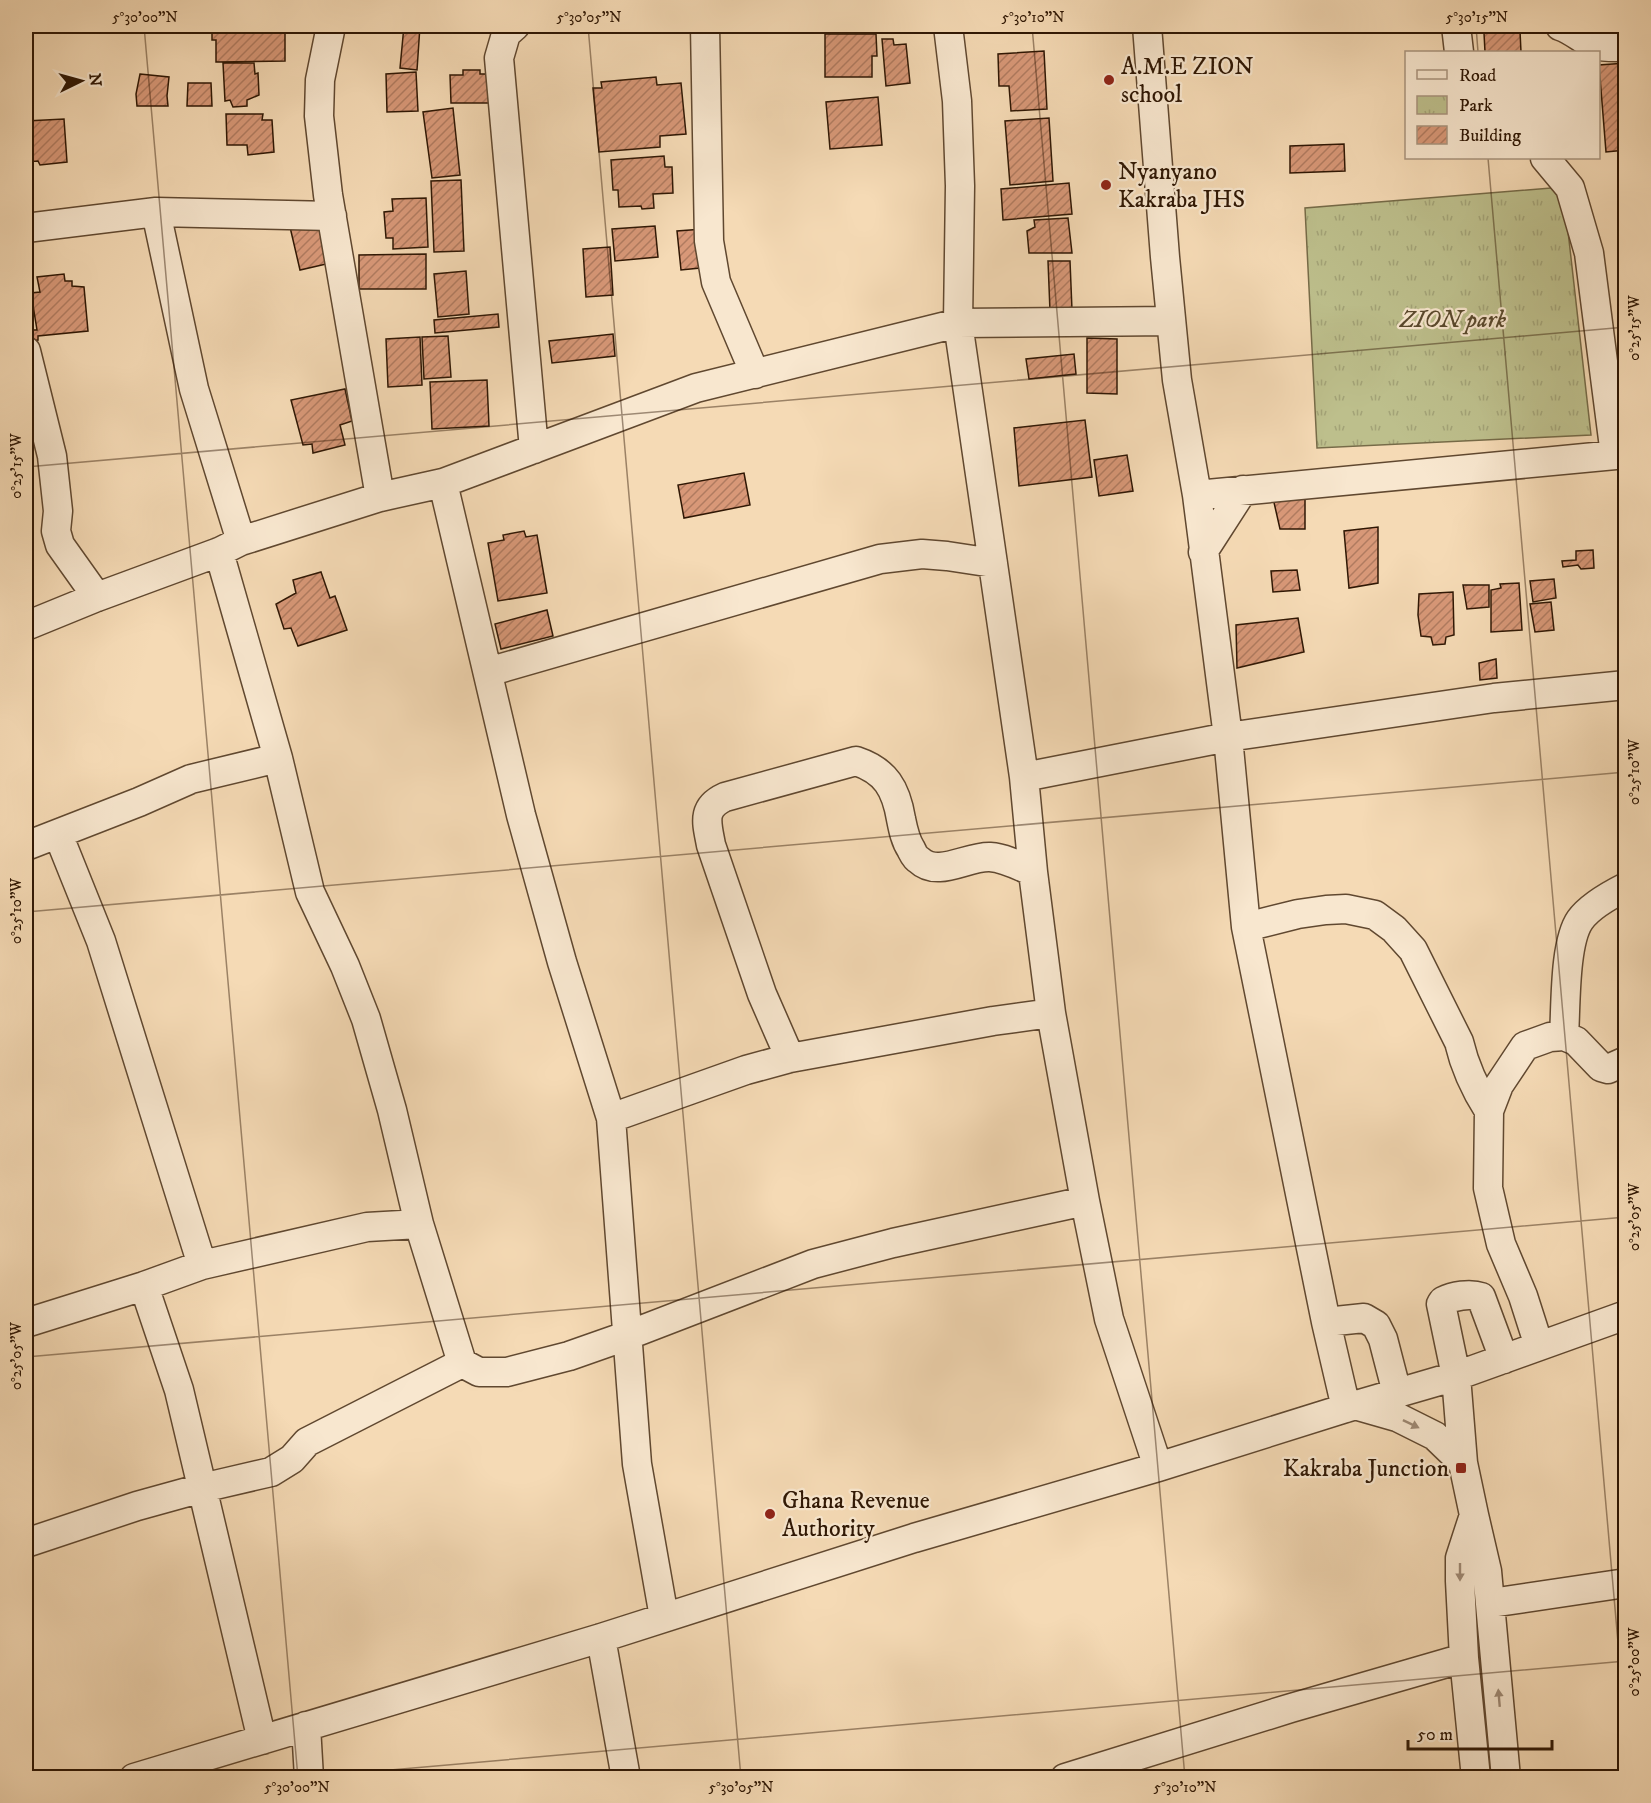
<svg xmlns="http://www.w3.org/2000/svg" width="1651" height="1803" font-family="'IM FELL DW Pica',serif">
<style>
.park{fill:url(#park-tufts);stroke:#766b48;stroke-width:1.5}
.building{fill:url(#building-hatch);stroke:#2f1704;stroke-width:1.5}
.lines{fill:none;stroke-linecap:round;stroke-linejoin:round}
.minor-casing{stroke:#604830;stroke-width:31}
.minor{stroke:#f8e7cf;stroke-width:28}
.oneway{fill:#9e8974}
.ticks{fill:none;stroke:#2f1704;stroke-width:1.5;stroke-opacity:0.45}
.poi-dot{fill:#8f2418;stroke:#f8e7cf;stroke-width:2}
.labels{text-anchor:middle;stroke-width:4.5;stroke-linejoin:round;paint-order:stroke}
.poi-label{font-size:24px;fill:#2f1704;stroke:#f8e7cf;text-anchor:start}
.park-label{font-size:24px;font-style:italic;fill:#5a492d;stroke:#f8e7cf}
.neatline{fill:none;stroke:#2f1704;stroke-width:2}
.ticks-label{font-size:15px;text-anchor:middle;fill:#2f1704}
</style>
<defs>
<pattern id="park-tufts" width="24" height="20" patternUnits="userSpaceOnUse" patternTransform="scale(1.5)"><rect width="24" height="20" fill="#bdbf8c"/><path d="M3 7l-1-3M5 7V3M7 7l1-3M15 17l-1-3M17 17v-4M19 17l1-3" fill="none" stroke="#a3a377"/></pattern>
<pattern id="building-hatch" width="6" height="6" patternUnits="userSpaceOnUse" patternTransform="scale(1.5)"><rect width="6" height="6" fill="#d89878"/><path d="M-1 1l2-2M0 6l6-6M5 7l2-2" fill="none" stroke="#b07b60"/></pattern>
</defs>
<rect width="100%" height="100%" fill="#f5dab5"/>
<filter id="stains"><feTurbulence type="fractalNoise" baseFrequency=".00333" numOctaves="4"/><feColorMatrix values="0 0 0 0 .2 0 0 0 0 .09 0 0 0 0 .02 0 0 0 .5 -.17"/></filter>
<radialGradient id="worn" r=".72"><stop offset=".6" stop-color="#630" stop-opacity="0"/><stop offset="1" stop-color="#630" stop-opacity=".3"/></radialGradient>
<path class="park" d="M1563,187L1591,435L1317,448L1305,208Z"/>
<path class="building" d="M404,26H420L417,70L400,68Z
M212,31L285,32V61L216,62V40H212Z
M1520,31L1521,52H1485L1484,33Z
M825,34H876L877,56H872V77H825Z
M882,39H893L894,45L906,44L910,83L886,86Z
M1044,51L1047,109L1011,111L1009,86H999L998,54Z
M223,63H254L255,74L258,73L259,95L247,100V106L233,107L230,100L225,101Z
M1626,63V150L1606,152L1599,65Z
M463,70H480V74H490L491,103H451L450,75H463Z
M416,72L418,111L387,112L386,74Z
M140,74L169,77L167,96L168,106H137L136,94Z
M656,77L657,85L681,83L686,134L660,136V147L599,152L593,88H602L601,82Z
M188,83H211L212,106H187Z
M878,97L882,145L830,149L826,102Z
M453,108L460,175L432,178L423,112Z
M226,114H263L262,120H272L274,152L248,155L247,145H227Z
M1049,118L1053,181L1010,185L1005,121Z
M64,119L67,162L40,165L38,161L26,162V121Z
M1344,144L1345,171L1290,173V146Z
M664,156L665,167H672L673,193L653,194L654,208L642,209L641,206L619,207L618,190H613L611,160Z
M461,180L464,251L434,252L431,181Z
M1069,183L1072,214L1003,220L1001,189Z
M426,198L428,247L393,249V238H386L384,212L393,211L392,199Z
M1068,218L1072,253H1029L1027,231L1035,227L1034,220Z
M325,219L335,262L300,270L290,227Z
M655,226L658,257L615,261L612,229Z
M703,229L700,268L681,270L677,231Z
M610,247L613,295L586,297L583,249Z
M426,254V289H359V255Z
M1048,261H1070L1072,310L1050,311Z
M466,271L469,314L438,317L434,274Z
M64,274L65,281H72V286L84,287L88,331L38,336V340L32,341L31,330H37L31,293L40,292L37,277Z
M498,314L499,327L435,333L434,320Z
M613,334L615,356L552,363L549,341Z
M448,336L451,377L424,379L422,337Z
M420,337L422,385L388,387L386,339Z
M1087,338L1117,339V394L1087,393Z
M1074,354L1076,374L1029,379L1026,359Z
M487,380L489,426L432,429L430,382Z
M345,389L352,421L340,425L345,445L313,453L312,444L303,445L291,400Z
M1085,420L1092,477L1019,486L1014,428Z
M1127,455L1133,491L1099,496L1094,460Z
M744,473L750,505L684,518L678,485Z
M1273,498L1305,499V529H1280Z
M1378,527V583L1349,588L1344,531Z
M524,531L526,537L537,535L547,593L498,601L488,543L504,540L503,535Z
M1593,550L1594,568L1581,569L1578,565L1563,567L1562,561L1576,560V551Z
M1297,570L1300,590L1273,592L1271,571Z
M321,572L330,598L335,596L347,630L298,646L291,628L284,629L276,604L296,593L293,580Z
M1554,579L1556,598L1533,602L1530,581Z
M1519,583L1522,630L1491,632V590L1501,588L1500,584Z
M1463,585H1489V607L1467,609Z
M1453,592L1454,635L1446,637L1445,644L1433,645L1431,637L1421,636L1418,615L1419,594Z
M1551,602L1554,630L1535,632L1530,604Z
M547,610L553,636L501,649L495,624Z
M1298,618L1304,652L1237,668L1236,625Z
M1496,659L1497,678L1480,680L1479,663Z"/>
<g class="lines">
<defs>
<path id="minor" d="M331,26L320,80L319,116L328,195L380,497
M515,26L506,34L499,58L534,449
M705,26L709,241L716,282L755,374
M948,26L957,101L960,186L958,323L1024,777L1033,872L1051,1013L1085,1201L1109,1319L1158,1467
M1147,26L1165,257L1177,380L1197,495L1228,737L1246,927L1326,1322L1346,1408
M1456,26L1459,52
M1560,26C1573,30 1583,41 1595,45C1605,48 1616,47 1626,47
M1545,158L1570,188L1589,253L1615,455
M156,212L332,216
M26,228L156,212L194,389L241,541
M26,351L52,456L58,511L56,531L60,545L97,597
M443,483L521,815L562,962L611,1118L637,1464L664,1617
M1197,495L1626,454
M219,552L278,758L310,892L345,966L366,1019L392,1110L419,1224L462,1363L479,1372H507L569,1356L626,1336L813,1264L893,1243L1085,1201
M1203,552L1243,490
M26,626L97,597L219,552L241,541L380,497L443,483L696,388L958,323L1171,321
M488,672L880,559L922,554L947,556L993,563
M1024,777L1228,737L1494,698L1626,685
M26,846L139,802L191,779L278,758
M1246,927L1298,914L1326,910L1346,909L1375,915L1394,929L1413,950L1459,1042C1465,1068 1475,1089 1489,1111
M1564,1036C1566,1007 1564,943 1580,920C1590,906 1610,895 1626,887
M790,1058L762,994L711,845C707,823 701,808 725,797L856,761C886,771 896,789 901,819C903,829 905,840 911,849C913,853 915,858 919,860C938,878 967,856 990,857C1005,858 1020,866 1033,872
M611,1118L746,1070L790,1058L993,1021L1051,1013
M202,1265L367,1227L419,1224
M144,1286L179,1390L262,1740
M1326,1322L1364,1318L1376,1325L1383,1339L1397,1393
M26,1323L144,1286L202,1265L101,941L58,834
M1539,1346L1523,1296L1501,1244L1488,1188L1489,1111L1499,1085L1525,1046L1550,1037L1564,1036L1576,1041L1601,1067L1608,1069L1626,1061
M1504,1359L1481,1297C1470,1293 1453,1296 1443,1301L1441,1304L1456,1376L1463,1463L1474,1515L1487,1571L1506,1778
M1355,1405L1397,1417L1435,1436L1463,1463
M1474,1515L1460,1558V1581L1464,1658L1476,1778
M26,1543L137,1506L202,1488L271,1472L292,1459L307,1442L462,1363
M1491,1603L1626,1583
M601,1638L626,1778
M306,1726L309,1778
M134,1778L601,1638L914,1538L1158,1467L1346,1408L1456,1376L1626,1315
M1065,1778L1291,1708L1464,1658"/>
</defs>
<use href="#minor" class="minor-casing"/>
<use href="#minor" class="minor"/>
</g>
<defs><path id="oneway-solid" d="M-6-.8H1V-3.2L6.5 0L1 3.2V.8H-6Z" transform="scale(1.5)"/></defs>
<g class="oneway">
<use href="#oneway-solid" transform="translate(1411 1424) rotate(26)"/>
<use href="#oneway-solid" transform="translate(1460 1572) rotate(90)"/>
<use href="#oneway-solid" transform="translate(1499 1698) rotate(-95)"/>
</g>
<path class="ticks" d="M144,26L298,1778M588,26L741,1778M1032,26L1185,1778M1476,26L1478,52M1488,158L1626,1734M26,467L1626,327M26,912L1626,772M26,1357L1626,1217M299,1778L1626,1661"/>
<g class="poi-dot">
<circle cx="1109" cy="80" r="6"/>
<circle cx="1106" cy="185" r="6"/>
<rect x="1455" y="1462" width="12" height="12" rx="3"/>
<circle cx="770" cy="1514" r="6"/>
</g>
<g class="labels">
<g class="poi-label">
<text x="1121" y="74">A.M.E ZION<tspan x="1121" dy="28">school</tspan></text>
<text x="1118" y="179">Nyanyano<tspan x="1118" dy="28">Kakraba JHS</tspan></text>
<text x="1449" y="1476" text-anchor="end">Kakraba Junction</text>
<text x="782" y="1508">Ghana Revenue<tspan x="782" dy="28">Authority</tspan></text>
</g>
<g class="park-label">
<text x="1453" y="327">ZION park</text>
</g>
</g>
<rect width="1651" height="1803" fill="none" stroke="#f5dab5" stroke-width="66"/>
<rect x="1405" y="51" width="195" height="108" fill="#f8e7cf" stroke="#a8947e" stroke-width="1.5"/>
<rect x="1417" y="70" width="30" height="9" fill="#f8e7cf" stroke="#a8947e" stroke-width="1.5"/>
<text x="1459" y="81" font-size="18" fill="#2f1704">Road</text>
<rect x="1417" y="96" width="30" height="18" fill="url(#park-tufts)" stroke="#a8947e" stroke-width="1.5"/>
<text x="1459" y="111" font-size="18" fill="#2f1704">Park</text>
<rect x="1417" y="126" width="30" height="18" fill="url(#building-hatch)" stroke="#a8947e" stroke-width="1.5"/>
<text x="1459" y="141" font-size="18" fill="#2f1704">Building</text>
<g transform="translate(81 81) rotate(85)" stroke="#f8e7cf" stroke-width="4.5" paint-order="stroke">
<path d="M0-4.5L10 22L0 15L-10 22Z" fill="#2f1704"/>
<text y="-9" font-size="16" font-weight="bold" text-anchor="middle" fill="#2f1704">N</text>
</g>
<path d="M1408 1740v9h144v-9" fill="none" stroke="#2f1704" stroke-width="3"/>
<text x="1417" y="1740" font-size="18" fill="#2f1704" stroke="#f8e7cf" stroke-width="4.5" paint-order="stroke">50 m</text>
<rect x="33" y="33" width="1585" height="1737" class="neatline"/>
<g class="ticks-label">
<text x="145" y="22">5°30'00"N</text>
<text x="589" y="22">5°30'05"N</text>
<text x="1033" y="22">5°30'10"N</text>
<text x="1477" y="22">5°30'15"N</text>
<text transform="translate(1634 328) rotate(-90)" y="5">0°25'15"W</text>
<text transform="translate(16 466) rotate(-90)" y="5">0°25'15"W</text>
<text transform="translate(1634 772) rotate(-90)" y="5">0°25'10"W</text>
<text transform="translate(16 911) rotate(-90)" y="5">0°25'10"W</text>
<text transform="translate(1634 1217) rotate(-90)" y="5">0°25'05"W</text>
<text transform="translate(16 1356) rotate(-90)" y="5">0°25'05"W</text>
<text transform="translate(1634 1662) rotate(-90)" y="5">0°25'00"W</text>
<text x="297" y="1792">5°30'00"N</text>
<text x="741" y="1792">5°30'05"N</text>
<text x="1185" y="1792">5°30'10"N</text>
</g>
<rect width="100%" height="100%" filter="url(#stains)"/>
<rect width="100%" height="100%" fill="url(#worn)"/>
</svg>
